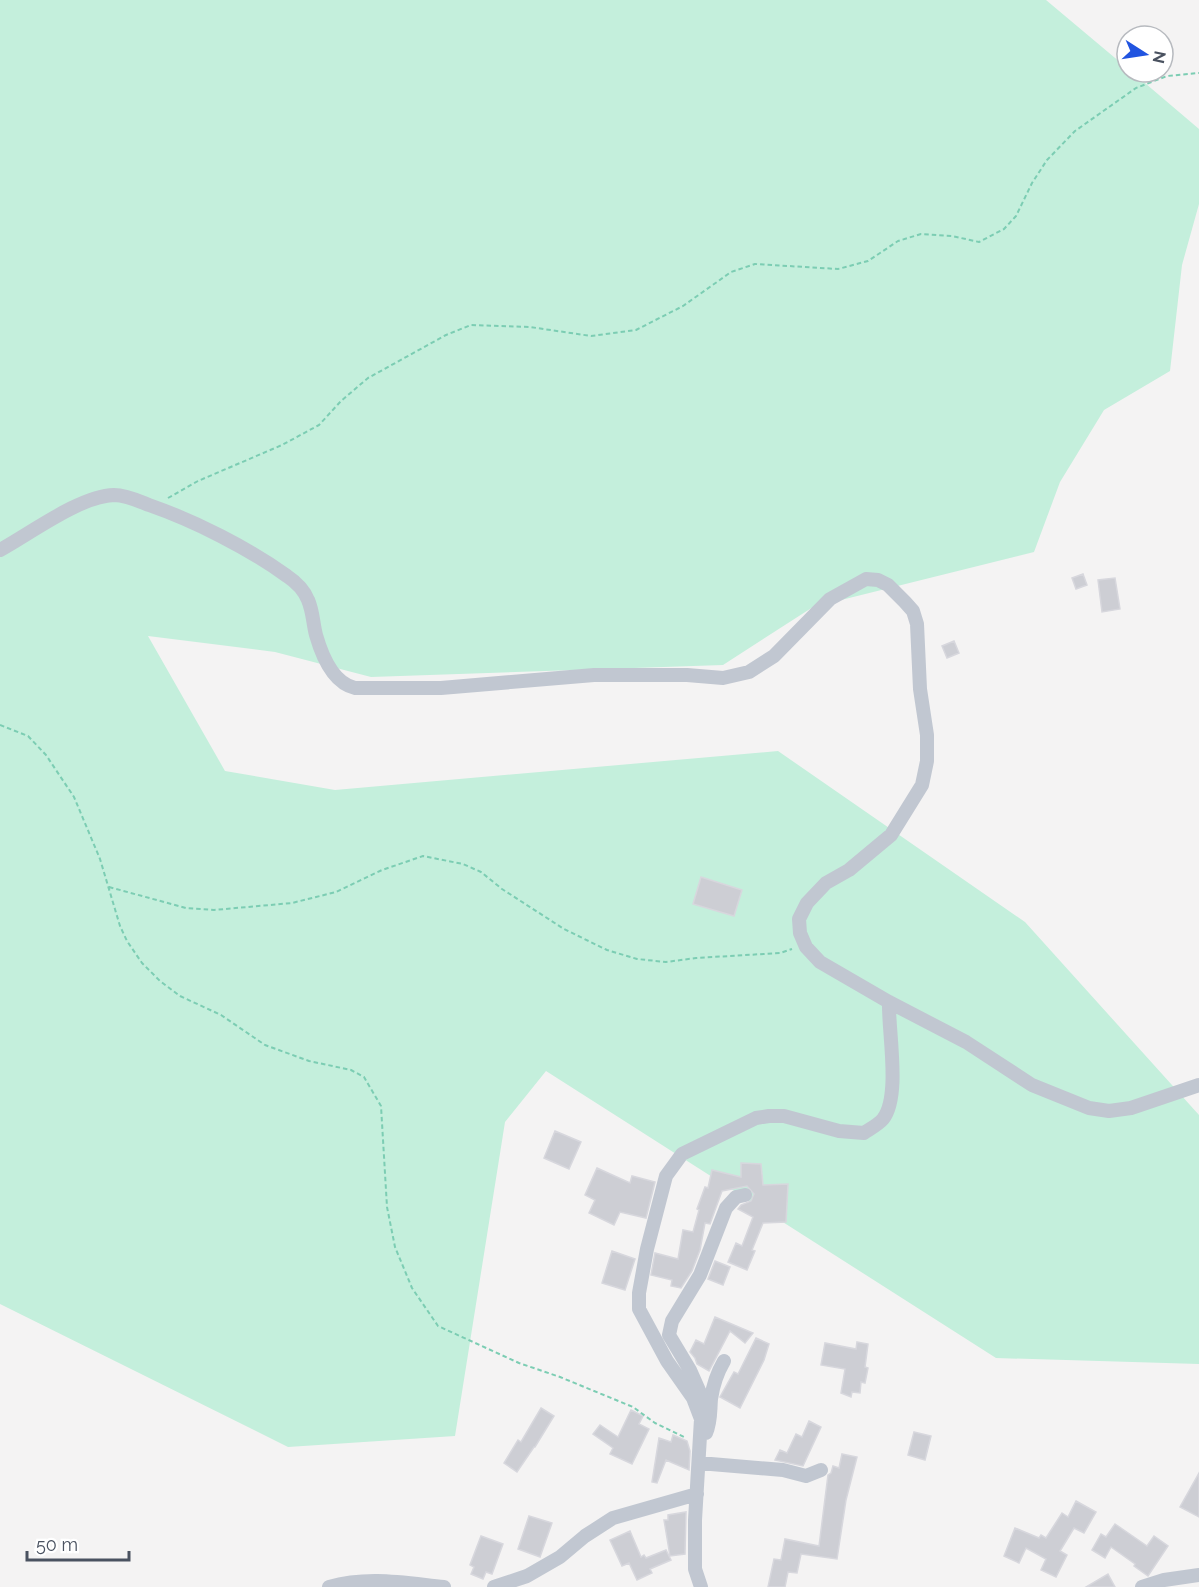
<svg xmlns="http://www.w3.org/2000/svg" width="1199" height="1587" font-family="Raleway,sans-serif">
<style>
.green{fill:#c4efdc}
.building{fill:#cdced4;stroke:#d7d7dd;stroke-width:1.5}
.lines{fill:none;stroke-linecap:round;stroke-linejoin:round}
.path{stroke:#7ccdb3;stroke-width:2;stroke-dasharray:4.5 3;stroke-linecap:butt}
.minor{stroke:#c1c7d1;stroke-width:14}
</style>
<rect width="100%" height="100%" fill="#f4f3f3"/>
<path class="green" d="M0,0H1046L1127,68V72H1132L1199,129V204L1182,265L1170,371L1104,410L1060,482L1034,552L813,607L723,665L371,677L275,652L148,636L225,771L335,790L778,751L1025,922L1199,1115V1364L996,1358L546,1071L505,1122L455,1436L288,1447L0,1304Z"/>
<path class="building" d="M1083,574L1087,585L1076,589L1072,578Z
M1115,578L1120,609L1102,612L1098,580Z
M954,641L959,653L947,658L942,646Z
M701,877L742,890L734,916L693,904Z
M555,1131L581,1142L569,1169L544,1158Z
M741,1163L761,1164L763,1185L788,1184L786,1222L763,1223L752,1250L755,1251L747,1270L728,1262L736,1243L742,1246L753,1217L738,1209L741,1205L751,1201L754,1194L747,1186L722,1191L710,1224L705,1223L700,1250L692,1271L681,1288L671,1286L672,1280L651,1275L655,1253L678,1259L683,1230L693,1232L699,1210L697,1209L705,1187L708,1188L712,1170L741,1177Z
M597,1168L630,1183L632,1176L655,1182L646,1218L620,1212L614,1225L589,1213L595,1200L585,1195Z
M612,1251L635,1259L625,1290L602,1283Z
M715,1261L730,1267L723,1285L708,1279Z
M715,1317L753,1333L745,1343L730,1331L709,1371L697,1364L695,1358L690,1352L696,1340L704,1344Z
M756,1338L769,1344L764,1360L740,1408L720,1397L734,1372L738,1374Z
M857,1342L868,1344L865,1367L868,1368L865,1383L861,1382L860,1393L852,1392L851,1397L841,1393L845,1369L821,1365L825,1343L856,1349Z
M541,1408L554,1416L535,1447H534L517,1472L504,1463L518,1440L521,1442Z
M631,1410L643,1416L639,1424L649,1429L632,1464L610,1454L613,1448L593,1434L600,1425L618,1437Z
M809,1421L821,1427L803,1466L775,1460L780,1450L787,1453L796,1434L802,1437Z
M914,1432L931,1436L925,1460L908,1455Z
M673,1435L687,1441L690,1451L689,1470L666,1460L657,1483L652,1482L659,1438L671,1442Z
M842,1454L857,1457L846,1500L837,1559L801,1554L797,1573L788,1572L785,1587H768L774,1559L781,1560L785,1539L819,1546L828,1475L831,1473L833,1466L839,1468Z
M1199,1473V1517L1180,1507Z
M1076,1501L1096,1512L1084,1533L1074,1528L1060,1551L1067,1555L1056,1577L1041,1570L1046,1559L1026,1548L1019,1563L1004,1556L1015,1528L1039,1538L1041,1535L1046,1538L1062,1513L1068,1517Z
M686,1512L685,1554L670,1556L664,1520H668V1515Z
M529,1516L552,1523L540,1557L518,1549Z
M1115,1524L1147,1546L1154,1536L1168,1546L1148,1576L1134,1566L1135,1564L1111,1547L1105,1558L1092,1550L1101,1534L1106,1537Z
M630,1531L641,1557L644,1555L646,1558L666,1550L671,1560L650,1569L652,1573L637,1580L629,1563L622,1566L610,1540Z
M481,1536L503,1544L492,1574L486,1572L483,1579L471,1574L474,1567L470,1565Z
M1108,1574L1115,1587H1086Z"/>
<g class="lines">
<path class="path" d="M168,498L198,481L282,445L319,425L341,401L368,378L446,335L471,325L530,327L591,336L636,330L683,306L731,272L755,264L838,269L868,261L898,241L921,234L952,236L979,242L1004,229L1016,216L1032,183L1047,160L1075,131L1136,88L1167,76L1199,73
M0,725L28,736L46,755L74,797L100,859L120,926L127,941L142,963L160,981L180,996L221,1015L265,1045L309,1061L351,1070L364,1077L381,1106L387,1207L395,1247L412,1288L438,1326L519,1363L560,1377L633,1407L655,1423L686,1438
M109,887L186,908L214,910L292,903L336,892L382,870L423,856L463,864L481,872L502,889L564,929L607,950L637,959L666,962L696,958L780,953L792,949"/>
<path class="minor" d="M0,550C31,533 80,496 114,495C126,495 139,501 149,505C195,521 248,548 287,576C296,582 304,590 308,600C313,611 313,624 316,635C322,656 333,683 355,688H441L594,675H687L723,678L749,672L774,656L830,599L866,579L878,580L888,585L905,602L913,611L917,624L920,689L927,735V761L922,785L891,835L849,870L826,883L807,903L799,919L800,933L806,947L820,962L889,1002L966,1042L1032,1085L1089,1108L1109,1111L1131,1108L1199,1085
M704,1406L705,1404L690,1370L669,1335L672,1321L700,1275L726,1208L736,1197L745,1195
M706,1433C711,1422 710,1411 711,1399C713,1385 717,1373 724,1361
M699,1463L783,1470L806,1476L821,1470
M329,1587C368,1576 404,1583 444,1587
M494,1587L527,1576L560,1557L585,1536L613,1518L697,1494
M701,1587L695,1569V1520L701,1419L693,1398L667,1361L639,1309V1293L647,1249L666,1176L682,1154L756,1118L769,1116H784L839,1131L864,1133C870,1129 879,1124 883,1119C901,1096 888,1031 889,1002
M1142,1587L1164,1580L1199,1575"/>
</g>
<g transform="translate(1145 54) rotate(102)"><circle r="28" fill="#ffffff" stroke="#b7babf" stroke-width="1.5"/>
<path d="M0-4.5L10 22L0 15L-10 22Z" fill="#2154e0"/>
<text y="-9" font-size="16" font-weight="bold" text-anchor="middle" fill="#4a5260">N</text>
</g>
<path d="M27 1551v9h102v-9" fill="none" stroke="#4a5260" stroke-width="3"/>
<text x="36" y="1551" font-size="18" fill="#4a5260" stroke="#ffffff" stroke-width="4.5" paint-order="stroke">50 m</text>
</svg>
